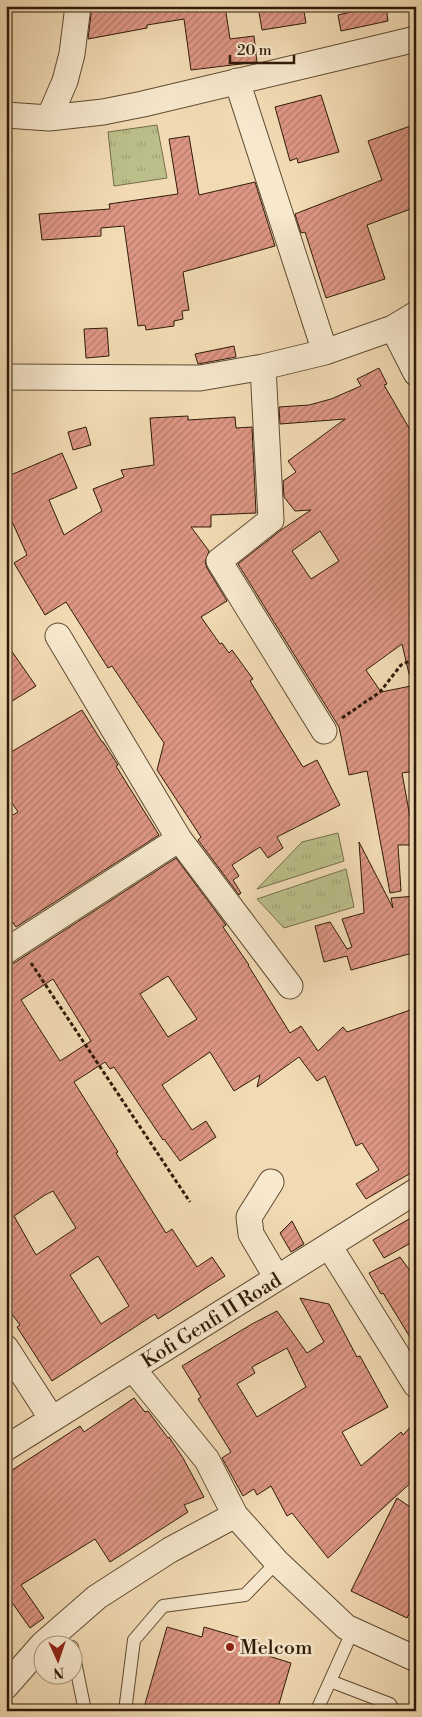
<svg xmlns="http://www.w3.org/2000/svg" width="422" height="1717" font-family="'Libre Bodoni',serif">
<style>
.grass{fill:url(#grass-tufts);stroke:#766e4a}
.building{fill:url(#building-hatch);stroke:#2f1b08;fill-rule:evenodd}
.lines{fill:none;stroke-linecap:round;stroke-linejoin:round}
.service-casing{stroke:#604b33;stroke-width:14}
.minor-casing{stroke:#604b33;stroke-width:27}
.path{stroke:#2f1b08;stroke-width:3;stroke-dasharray:4 2.5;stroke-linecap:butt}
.service{stroke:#f7e8ce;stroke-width:12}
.minor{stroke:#f7e8ce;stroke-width:25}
.poi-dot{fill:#8f2418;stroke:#f7e8ce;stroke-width:2}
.labels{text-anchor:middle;stroke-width:5;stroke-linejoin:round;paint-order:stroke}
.street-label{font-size:20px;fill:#2f1b08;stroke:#f7e8ce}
.poi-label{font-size:20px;fill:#2f1b08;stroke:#f7e8ce;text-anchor:start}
</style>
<defs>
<pattern id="grass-tufts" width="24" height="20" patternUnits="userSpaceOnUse" patternTransform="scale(1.25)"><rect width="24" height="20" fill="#bcc08b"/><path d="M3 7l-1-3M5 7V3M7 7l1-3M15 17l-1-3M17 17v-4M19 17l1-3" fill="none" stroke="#a2a476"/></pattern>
<pattern id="building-hatch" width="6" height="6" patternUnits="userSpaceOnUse" patternTransform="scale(1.25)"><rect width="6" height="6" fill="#de9684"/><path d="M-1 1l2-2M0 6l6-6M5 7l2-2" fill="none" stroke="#b47a6a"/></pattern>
</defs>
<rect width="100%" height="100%" fill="#f2dbb4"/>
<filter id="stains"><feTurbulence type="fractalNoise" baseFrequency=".004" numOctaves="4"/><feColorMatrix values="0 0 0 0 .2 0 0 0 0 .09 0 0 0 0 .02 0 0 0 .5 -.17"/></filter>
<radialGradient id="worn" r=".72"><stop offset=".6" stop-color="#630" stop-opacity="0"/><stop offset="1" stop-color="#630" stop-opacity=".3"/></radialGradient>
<path class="grass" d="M157,125L167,178L114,186L108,132Z
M338,833L344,861L257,889L302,842Z
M346,869L354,907L284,928L257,899Z"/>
<path class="building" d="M92,6H225L230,39L254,36L257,62L191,70L184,19L147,25V28L88,39Z
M258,6H303L306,23L262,30Z
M363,6H386L388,21L341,31L338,15L364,9Z
M321,95L339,152L298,163L297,158L290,161L275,107Z
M416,124V207L367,225L385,279L326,298L305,232L301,233L295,214L382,180L368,141Z
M189,136L199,195L255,182L275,246L183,272L189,310L182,311L183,319L174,321V326L146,330L145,325L138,326L124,226L101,228V236L42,240L39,214L110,209L109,204L178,194L169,139Z
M107,328L109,356L86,358L84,329Z
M234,346L236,357L198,364L195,354Z
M379,368L387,384L384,385L416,440V674H409L402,644L366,670L381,692L416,685V771L402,773L410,817H416V845H398L401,891L390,893L367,771L349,775L339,727L238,564L281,530L311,510L295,511L284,497L283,481L296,472L288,461L345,419L280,424L279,407L309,405L331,399L361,386L357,379ZM320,531L339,561L311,579L292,551Z
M188,416V420L235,417L236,428L252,427L256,513L211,515V527H191L209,551L205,562L207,568L227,601L201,617L220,644L222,643L229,653L232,650L253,679L250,681L303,767L317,760L340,805L277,837L283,848L268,858L260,847L232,865L239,876L233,880L241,893L239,895L198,840L201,837L157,770L164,743L112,666L108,668L66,602L45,615L14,563L27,555L6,508V477L62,453L77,488L49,500L64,535L102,511L93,489L124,477L121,470L154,465L150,418Z
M86,427L91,445L73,450L68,432Z
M6,643L36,686L6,705Z
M82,710L102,742H103L118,765L116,766L159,835L16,927L6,913V819L18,812L6,794V755Z
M359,842L393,908L391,898L416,896V952L351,970L347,956L324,962L315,926L330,922L347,949L352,947L342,919L364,913Z
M176,858L226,925L223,927L249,965H248L290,1033L301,1026L318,1051L343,1027L347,1032L416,1008V1170L366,1199L356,1184L379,1170L362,1143L356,1146L325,1076L317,1081L299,1057L257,1087L260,1075L234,1091L210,1052L162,1085L192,1130L206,1121L216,1137L180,1161L164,1139L163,1140L114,1067L110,1069L105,1062L74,1082L118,1152L116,1153L166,1233L172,1229L197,1267L212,1257L225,1276L158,1319L155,1314L52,1381L17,1327L20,1325L6,1306V1190L12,1186L6,1176V965L14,963ZM168,976L197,1019L168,1037L140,994ZM53,979L91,1041L60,1061L21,1000ZM53,1191L76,1228L36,1255L14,1216L45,1195ZM98,1256L129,1306L101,1324L70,1275Z
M416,1215V1240L384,1258L373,1240Z
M292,1221L304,1244L291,1252L280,1233Z
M400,1257L416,1279V1347L383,1293L381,1294L369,1273Z
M300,1298L329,1304L357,1357L360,1356L388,1407L342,1432L361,1466L401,1432L403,1435L416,1421V1478L328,1558L292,1513L287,1516L271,1486L257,1495L254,1489L243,1496L222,1458L231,1452L198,1399L201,1397L182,1366L252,1324L277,1311L307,1353L324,1342ZM287,1348L306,1387L257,1417L237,1384L255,1373L252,1367Z
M134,1398L145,1412L148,1411L168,1438L169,1437L183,1458L204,1497L184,1505L188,1512L110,1562L95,1539L21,1585L44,1618L30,1628L6,1594V1474L80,1426L84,1432Z
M397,1498L416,1511V1601L407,1618L351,1591Z
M167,1627L202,1637L204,1627L262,1644L259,1653L291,1663L277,1711H143Z"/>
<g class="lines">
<defs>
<path id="service" d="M72,1647L85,1711
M330,1681L390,1704L393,1711
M317,1710L353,1630
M125,1711L134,1640L163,1606L245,1595L277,1562"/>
<path id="minor" d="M237,81L325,352
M6,115L49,118L103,112L143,104L416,39
M49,118L65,81L72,54L78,6
M416,314L393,328L416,373
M263,367L271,520L219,561L324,731
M6,377L200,378L263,367L325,352L393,328
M179,839L290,986
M6,951L179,839L58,636
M271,1182L249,1217L251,1234L277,1278
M329,1246L416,1385
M6,1348L52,1419
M133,1369L207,1460L235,1515L277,1562L346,1627L416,1659
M6,1448L416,1191
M43,1644L97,1597L170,1550L235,1515
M6,1686L42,1645"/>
</defs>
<use href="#service" class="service-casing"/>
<use href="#minor" class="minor-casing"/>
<path class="path" d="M342,718L380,692L401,665L416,658
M31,963L190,1202"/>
<use href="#service" class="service"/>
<use href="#minor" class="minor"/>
</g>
<circle class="poi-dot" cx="230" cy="1647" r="5"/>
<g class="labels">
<g class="street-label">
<text transform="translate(211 1320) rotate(-32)" y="7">Kofi Genfi II Road</text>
</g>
<g class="poi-label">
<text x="240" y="1654">Melcom</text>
</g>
</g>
<rect width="422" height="1717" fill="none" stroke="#f2dbb4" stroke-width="25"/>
<rect x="8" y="8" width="407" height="1702" fill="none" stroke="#2f1b08" stroke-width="2.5"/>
<rect x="12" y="12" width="397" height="1692" fill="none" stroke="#2f1b08"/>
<g transform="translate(58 1660) rotate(177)"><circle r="24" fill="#f7e8ce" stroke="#a7967f"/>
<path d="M0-4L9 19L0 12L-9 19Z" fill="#8f2418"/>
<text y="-8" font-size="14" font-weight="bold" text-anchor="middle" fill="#2f1b08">N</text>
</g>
<path d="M230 55v8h64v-8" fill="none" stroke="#2f1b08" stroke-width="2.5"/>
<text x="237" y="55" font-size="15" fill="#2f1b08" stroke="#f7e8ce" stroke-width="4" paint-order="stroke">20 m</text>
<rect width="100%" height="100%" filter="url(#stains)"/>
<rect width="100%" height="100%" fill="url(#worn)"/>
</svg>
